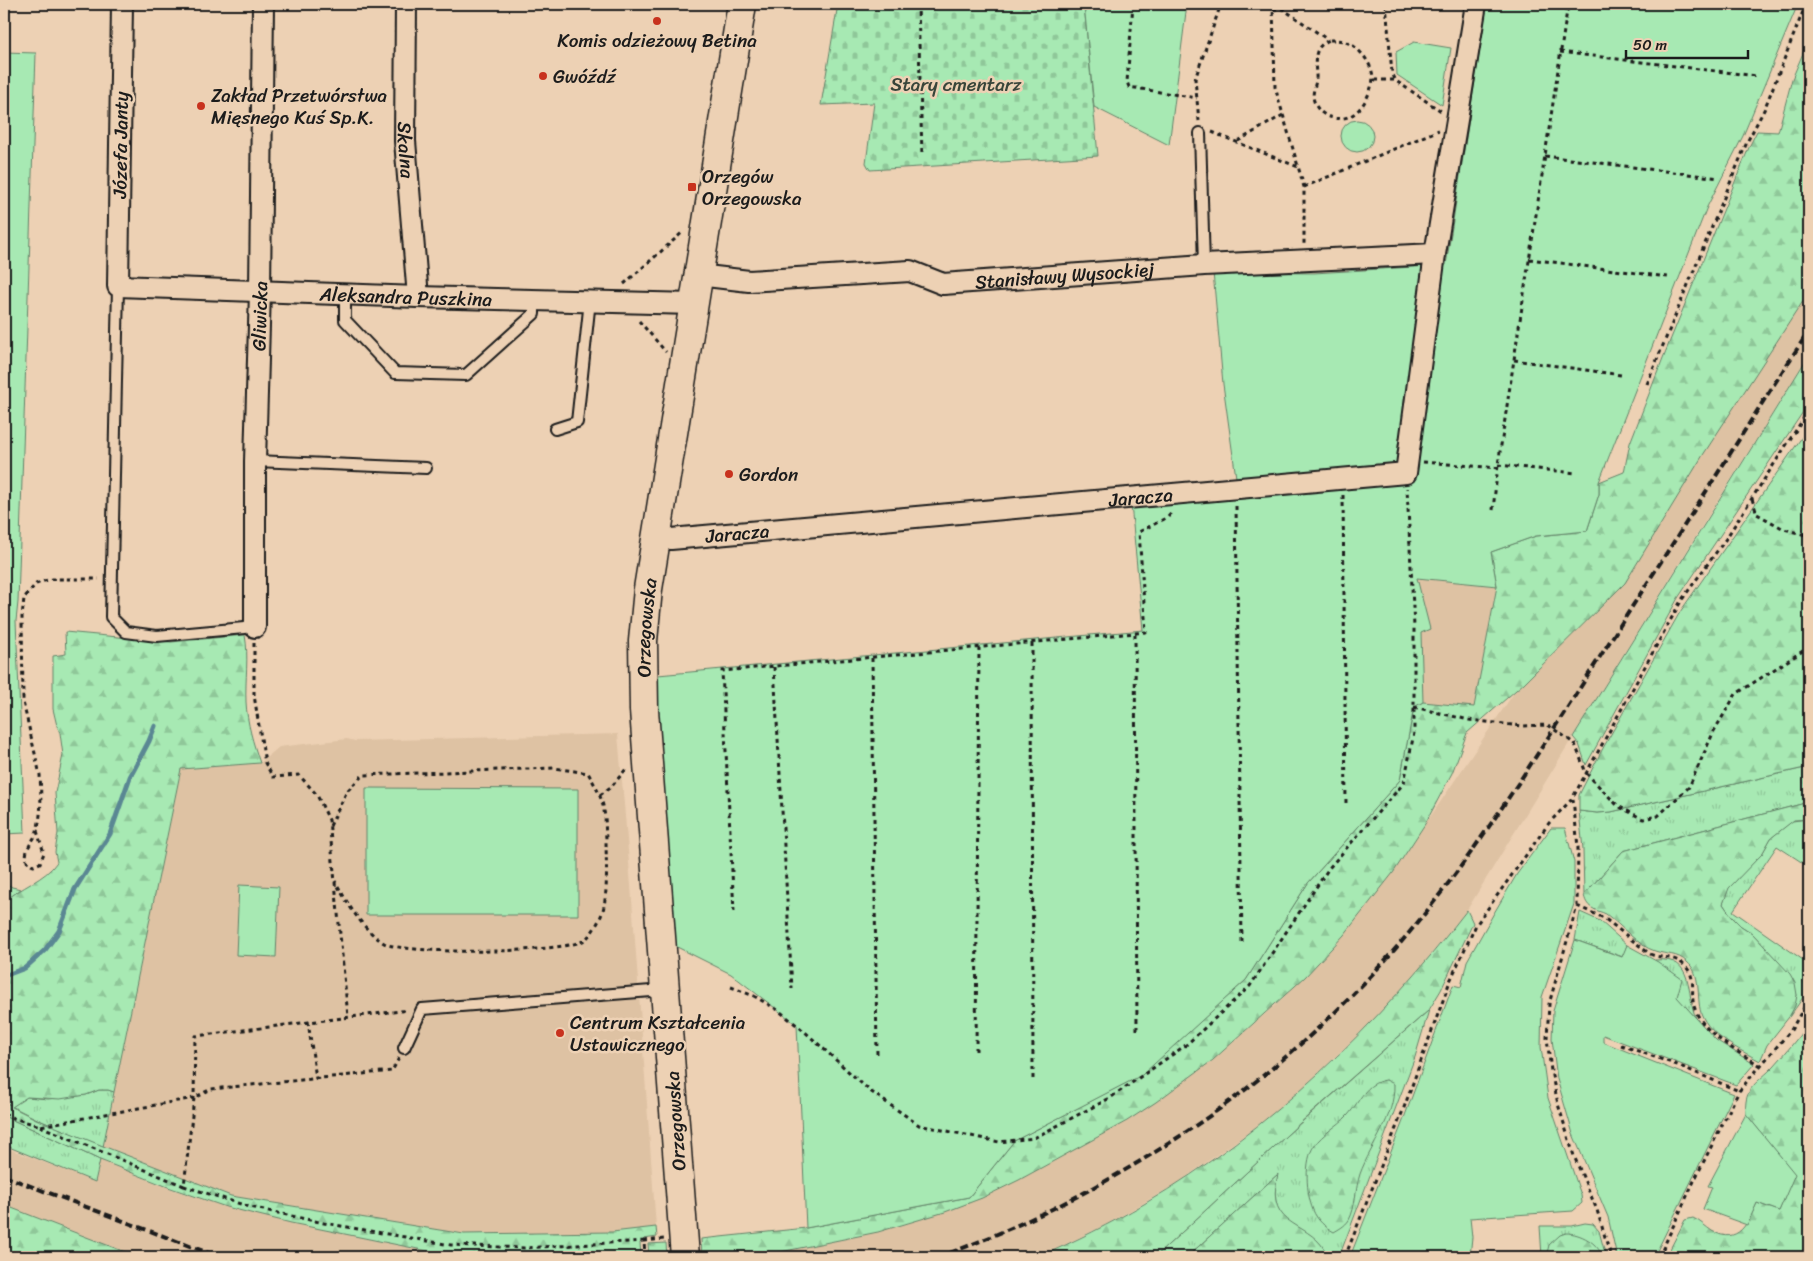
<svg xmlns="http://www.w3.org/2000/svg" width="1813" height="1261" font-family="Sriracha,sans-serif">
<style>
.built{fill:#dec2a3}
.grass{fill:url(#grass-tufts);stroke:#628268}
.forest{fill:url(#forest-firs);stroke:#628268}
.cemetery{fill:url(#cemetery-stones);stroke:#628268}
.green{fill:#a7e9b3;stroke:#628268}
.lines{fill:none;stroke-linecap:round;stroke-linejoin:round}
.stream{stroke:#5a8793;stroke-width:5}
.lane-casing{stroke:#1c1c1c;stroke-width:14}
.street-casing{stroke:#1c1c1c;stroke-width:24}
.secondary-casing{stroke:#1c1c1c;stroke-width:31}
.path{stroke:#1c1c1c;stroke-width:3;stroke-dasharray:4 4;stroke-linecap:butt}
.lane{stroke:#edd1b4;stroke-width:10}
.street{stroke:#edd1b4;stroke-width:20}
.secondary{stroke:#edd1b4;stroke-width:28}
.rail{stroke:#1c1c1c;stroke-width:4;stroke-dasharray:8 4;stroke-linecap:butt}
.poi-dot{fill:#c8321e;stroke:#edd1b4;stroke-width:2}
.labels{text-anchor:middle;stroke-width:5;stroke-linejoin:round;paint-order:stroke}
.poi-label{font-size:19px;fill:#1c1c1c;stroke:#edd1b4;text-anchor:start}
.park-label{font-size:19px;fill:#38453a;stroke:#edd1b4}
.street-label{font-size:19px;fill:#1c1c1c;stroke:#edd1b4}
</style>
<defs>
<pattern id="grass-tufts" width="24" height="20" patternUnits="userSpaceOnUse" patternTransform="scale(1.25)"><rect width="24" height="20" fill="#a7e9b3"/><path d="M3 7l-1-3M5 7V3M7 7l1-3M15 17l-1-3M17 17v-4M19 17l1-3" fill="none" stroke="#8fc799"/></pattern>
<pattern id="forest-firs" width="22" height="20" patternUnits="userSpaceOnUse" patternTransform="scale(1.25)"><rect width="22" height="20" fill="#a7e9b3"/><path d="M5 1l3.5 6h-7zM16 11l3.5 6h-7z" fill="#8fc799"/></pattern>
<pattern id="cemetery-stones" width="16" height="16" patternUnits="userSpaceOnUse" patternTransform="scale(1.25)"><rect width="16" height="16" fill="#a7e9b3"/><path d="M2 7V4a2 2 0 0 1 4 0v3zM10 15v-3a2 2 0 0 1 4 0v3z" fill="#8fc799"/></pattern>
</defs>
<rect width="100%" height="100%" fill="#edd1b4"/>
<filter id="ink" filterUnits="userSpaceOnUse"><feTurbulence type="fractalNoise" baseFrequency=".02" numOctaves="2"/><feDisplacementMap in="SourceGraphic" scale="10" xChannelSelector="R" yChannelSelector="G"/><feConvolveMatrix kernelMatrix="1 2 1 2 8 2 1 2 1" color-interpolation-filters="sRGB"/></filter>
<g filter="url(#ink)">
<path class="built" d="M1809,260V355L1705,521L1467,910L1411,979L1378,1016L1292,1098L1250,1131L1176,1184L1107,1224L1039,1257H756L878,1232L906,1224L982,1198L1019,1180L1127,1121L1213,1060L1282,999L1348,930L1395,869L1756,335Z
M1417,578L1497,586L1474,708L1423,702Z
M618,734L631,886L656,1227L612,1232L464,1234L231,1196L103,1147L181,769L260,763L279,747L347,739L355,741Z
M4,1147L95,1182L100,1160L168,1188L226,1207L291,1223L457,1257H138L4,1205Z"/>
<path class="grass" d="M1809,767V802L1623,851L1584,895L1583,849L1579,811L1597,813L1611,812Z
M1809,819V867L1777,846L1733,911L1806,962L1809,957C1809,989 1808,992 1789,1017L1797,995L1770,953L1752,933L1741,926L1732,917L1723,904L1728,888L1762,854L1771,838L1792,821Z
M4,882L12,887L21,889L4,902Z
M1580,912L1600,921L1627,945L1623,957L1575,940Z
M1655,960C1696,956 1685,993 1696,1018L1676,997Z
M1429,1010L1415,1057L1339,1257H1328C1317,1228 1283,1229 1277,1206C1274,1197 1276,1184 1277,1175L1187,1257H1155L1287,1135Z
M99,1090H108L114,1092L103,1147C69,1133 36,1120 4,1102V1099L12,1106L27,1097L48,1099L86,1095Z
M4,1116L100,1160L95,1182L4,1145Z
M1585,1223L1593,1224L1599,1231L1606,1257H1542L1540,1226H1572Z"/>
<path class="forest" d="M1809,39V292L1703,455L1625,583L1524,683L1467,733L1452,773L1425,824L1393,873L1344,935L1305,977L1213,1060L1156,1102L1127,1121L1019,1180L982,1198L945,1212L878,1232L756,1257H702L701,1239L806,1228L969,1197L1014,1141L1141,1075L1246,980L1308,883L1400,780L1414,707L1423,702L1474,707L1497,586L1491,552L1536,536L1587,531L1599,494V482L1624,472L1630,443L1663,358L1750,145L1757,131L1778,132L1792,79Z
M1809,355V403L1678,598L1586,765L1579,744L1573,737Z
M1809,427V767L1611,812L1597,813L1579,811V795L1602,750L1680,612Z
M65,632L171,642L245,635C249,657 245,679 246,702C247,723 253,743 260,763L181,769L114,1092L108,1090H99L86,1095L60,1099L27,1097L12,1107L36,1119L103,1146L231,1196L464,1234L612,1232L656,1227L657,1237L644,1239L640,1243L641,1257H457L291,1223L226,1207L168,1187L100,1160L4,1116V1102L10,1105L4,1099V902C20,887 45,880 57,862L55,852L58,833L55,793L63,755L60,733L57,726L53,709V656L66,654Z
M1809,802V819L1794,820L1771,838L1762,854L1729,888L1723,904L1732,917L1741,926L1752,933L1790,974L1795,983L1797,995L1795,1006L1789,1017L1767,1045L1760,1061C1739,1049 1710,1037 1701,1013C1696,996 1702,974 1687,962C1677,953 1667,955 1655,951C1638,946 1621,925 1606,914C1602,912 1596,911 1592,908C1587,905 1585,900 1584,895L1623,851Z
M1467,910L1473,923L1441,990L1429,1010L1300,1123L1155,1257H1039C1075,1241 1110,1224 1144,1204C1270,1130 1378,1026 1467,910Z
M1809,1020V1257H1666L1685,1220L1693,1218C1700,1221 1706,1227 1712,1231C1739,1246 1748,1222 1757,1203L1779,1211L1794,1174L1746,1114C1743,1087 1758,1083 1774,1066C1785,1054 1796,1040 1806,1027Z
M1386,1080L1394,1084C1395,1118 1371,1144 1360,1174C1355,1189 1356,1207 1349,1220C1345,1226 1339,1229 1334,1232C1325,1227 1317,1220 1313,1210C1306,1194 1304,1160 1314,1146C1323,1133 1337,1127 1348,1115C1361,1100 1365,1083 1386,1080Z
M1278,1174C1263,1233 1314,1218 1328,1257H1187Z
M4,1205L138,1257H4Z
M1566,1233C1580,1233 1599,1243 1602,1257H1546L1549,1245L1560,1235Z
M666,1243L667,1257H649L648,1244Z"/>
<path class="cemetery" d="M838,4H1084L1098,156L870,170L866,163L874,103L821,105Z"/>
<path class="green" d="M1084,4H1187L1169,145L1094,107Z
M1487,4H1798L1743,136L1707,207L1599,482V494L1587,531L1536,536L1491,552L1497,586L1417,578L1430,629L1421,633L1423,702L1414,707L1400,780L1308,883L1246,980L1142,1075L1014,1141L969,1197L806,1228L797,1025L731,974L671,944L656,744L658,675L1143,630L1131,504L1239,499L1223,384L1213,272L1314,273L1446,265Z
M1414,42L1451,48L1442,105L1397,75L1396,52Z
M4,52L36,53L18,602L16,621L25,833L4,834Z
M1341 136a16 16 0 1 1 32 0a16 16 0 1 1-32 0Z
M366,788L578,789V915H366Z
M1551,828H1565L1574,862V904L1542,997L1541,1047L1548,1098L1581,1195L1582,1203L1573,1211L1470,1218L1472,1237L1470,1257H1350L1403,1121L1453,985L1461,987L1467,961L1494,913L1517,874Z
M239,885L279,887L276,957L236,955Z
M1575,940L1622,957L1627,945L1658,962L1682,979L1677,997L1716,1040L1754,1064L1736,1085L1603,1035V1042L1734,1094L1654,1257H1617L1608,1217L1573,1134L1557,1079L1552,1039L1553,1011Z
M1746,1114L1795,1174L1779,1211L1757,1203L1747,1225L1703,1209L1712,1187L1708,1186Z"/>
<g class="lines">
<path class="stream" d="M4,976L25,968L45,950L59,931L75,889L110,834L130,777L149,741L155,726"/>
<defs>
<path id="lane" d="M1200,133L1204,265
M118,286L111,617L126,632L157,636L255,627
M345,294V320L395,373L466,375L534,314V300
M555,429L577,422L590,300
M255,461L426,468
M404,1048L422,1009L664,990"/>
<g id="street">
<path id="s1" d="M122,4L118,286L418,297L694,304"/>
<path id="s2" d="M406,4L405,141L418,297"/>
<path id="s3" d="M698,275L749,281L910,271L943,284L1204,265L1435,254"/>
<path id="s4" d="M657,536L671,539L1406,473L1435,254L1476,4"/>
<path id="s5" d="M255,627V461L260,291L263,4"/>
</g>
<g id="secondary">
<path id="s6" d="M685,1257L644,710L643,641L648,589L742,4"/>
</g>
</defs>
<use href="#lane" class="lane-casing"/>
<use href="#street" class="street-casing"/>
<use href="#secondary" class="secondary-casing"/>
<path class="path" d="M918,4L922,156
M1133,4L1127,82L1129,87L1197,98
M1273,4L1275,87L1304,187V244
M1386,4L1392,73L1396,81L1441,111
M1273,9H1283L1328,40
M1330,40C1336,40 1341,40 1346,42C1360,47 1377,69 1372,84C1369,95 1364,106 1355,113C1341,124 1319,118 1314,101C1311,92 1317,84 1316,75C1315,60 1313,46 1330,40Z
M1560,52L1757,76
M1374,80H1395
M1199,121L1195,79L1221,4
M1212,132L1298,167
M1238,141L1283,115
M1545,156L1719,178
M1304,187L1439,130
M1529,259L1668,277
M624,284L683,232
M639,321L666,352
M1514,360L1621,375
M1647,384L1747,142L1764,110L1806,4
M1423,462L1498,468
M1498,465L1576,473
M1343,495L1346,805
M1752,499L1757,514L1784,529L1809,536
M1236,506L1242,943
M1493,510L1498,465L1568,4
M1135,634L1137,1031
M254,643V695L265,763L273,777L299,775L317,795L329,820L348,1017
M1032,643L1033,1081
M872,658L877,1056
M774,667L792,989
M1414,707L1469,720L1522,726L1548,725L1575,744L1586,773L1618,806L1643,819L1658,816L1689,787L1714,731L1736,694L1809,647
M600,795L612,786L626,769
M1573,799L1578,847L1577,906L1549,1004L1547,1038L1551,1071L1558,1104L1574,1156L1597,1210L1611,1257
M330,826L347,791L363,775L554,768L588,773C595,785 602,797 604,811C606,820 605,829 606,838C606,860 608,884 604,906C602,917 594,931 586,939C571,954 403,955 384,943C361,928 348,904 335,881
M37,831L44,853L40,863L34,866L28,864C22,849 33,844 37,831C42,813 41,793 40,775L23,702L22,617L24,598L36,584L44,581L53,579H99
M1577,906L1604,918L1650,954C1662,960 1673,954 1685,966C1698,978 1689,994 1695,1009C1704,1035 1739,1052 1761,1066
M734,912L722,671L1146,632L1139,532L1168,517L1173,511
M731,987L754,996L778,1010L804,1031L870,1091L919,1125L999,1142L1034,1138L1110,1098L1186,1045L1250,986L1329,868L1404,783L1414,733V627L1407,488
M308,1021L316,1079
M1621,1045L1680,1066L1739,1091
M976,1051L979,648
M399,1058L392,1071L211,1089L194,1098L184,1186L250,1207L324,1223L451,1245L524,1248L644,1241
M4,1113L13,1118L40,1126L194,1098L195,1036L408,1010
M40,1126L184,1186
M645,1257L644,1241L664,1239
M1345,1257L1402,1113L1450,981L1476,925L1549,823L1572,799L1681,601L1725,540L1809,410
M1659,1257L1694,1181L1739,1091L1791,1030L1809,999"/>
<use href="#lane" class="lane"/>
<use href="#street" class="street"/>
<use href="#secondary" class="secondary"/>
<path class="rail" d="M4,1176L219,1257
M939,1257C1098,1199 1247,1106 1364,983C1446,898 1509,798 1573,699C1622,622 1672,545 1721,468C1750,422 1779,376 1809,331"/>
</g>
</g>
<g class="poi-dot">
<circle cx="657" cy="21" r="5"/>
<circle cx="543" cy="76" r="5"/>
<circle cx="201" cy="106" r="5"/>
<rect x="687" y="182" width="10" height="10" rx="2.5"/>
<circle cx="729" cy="474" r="5"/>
<circle cx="560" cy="1033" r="5"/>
</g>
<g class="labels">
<g class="poi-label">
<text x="657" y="47" text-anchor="middle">Komis odzieżowy Betina</text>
<text x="553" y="83">Gwóźdź</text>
<text x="211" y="102">Zakład Przetwórstwa<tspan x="211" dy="22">Mięsnego Kuś Sp.K.</tspan></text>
<text x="702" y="183">Orzegów<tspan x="702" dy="22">Orzegowska</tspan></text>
<text x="739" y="481">Gordon</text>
<text x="570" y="1029">Centrum Kształcenia<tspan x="570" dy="22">Ustawicznego</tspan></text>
</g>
<g class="park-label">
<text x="956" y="91">Stary cmentarz</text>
</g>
<g class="street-label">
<text transform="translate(120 145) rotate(-89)" y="7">Józefa Janty</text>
<text dy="7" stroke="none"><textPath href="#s2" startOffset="146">Skalna</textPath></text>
<text dy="7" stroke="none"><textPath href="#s3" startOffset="370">Stanisławy Wysockiej</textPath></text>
<text dy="7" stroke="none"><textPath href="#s1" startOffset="570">Aleksandra Puszkina</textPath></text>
<text dy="7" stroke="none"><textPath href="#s5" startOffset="311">Gliwicka</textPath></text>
<text dy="7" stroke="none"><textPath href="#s4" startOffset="486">Jaracza</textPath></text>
<text dy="7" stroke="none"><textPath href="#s4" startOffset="81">Jaracza</textPath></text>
<text dy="7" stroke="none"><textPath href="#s6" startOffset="631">Orzegowska</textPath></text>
<text transform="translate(675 1121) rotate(-94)" y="7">Orzegowska</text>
</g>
</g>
<rect width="1813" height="1261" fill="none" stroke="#edd1b4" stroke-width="20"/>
<rect x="10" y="10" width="1793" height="1241" fill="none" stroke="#1c1c1c" stroke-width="2" filter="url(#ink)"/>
<path d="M1626 50v8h122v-8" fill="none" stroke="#1c1c1c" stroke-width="2.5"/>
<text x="1633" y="50" font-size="15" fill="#1c1c1c" stroke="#edd1b4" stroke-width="4" paint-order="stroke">50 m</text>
</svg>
